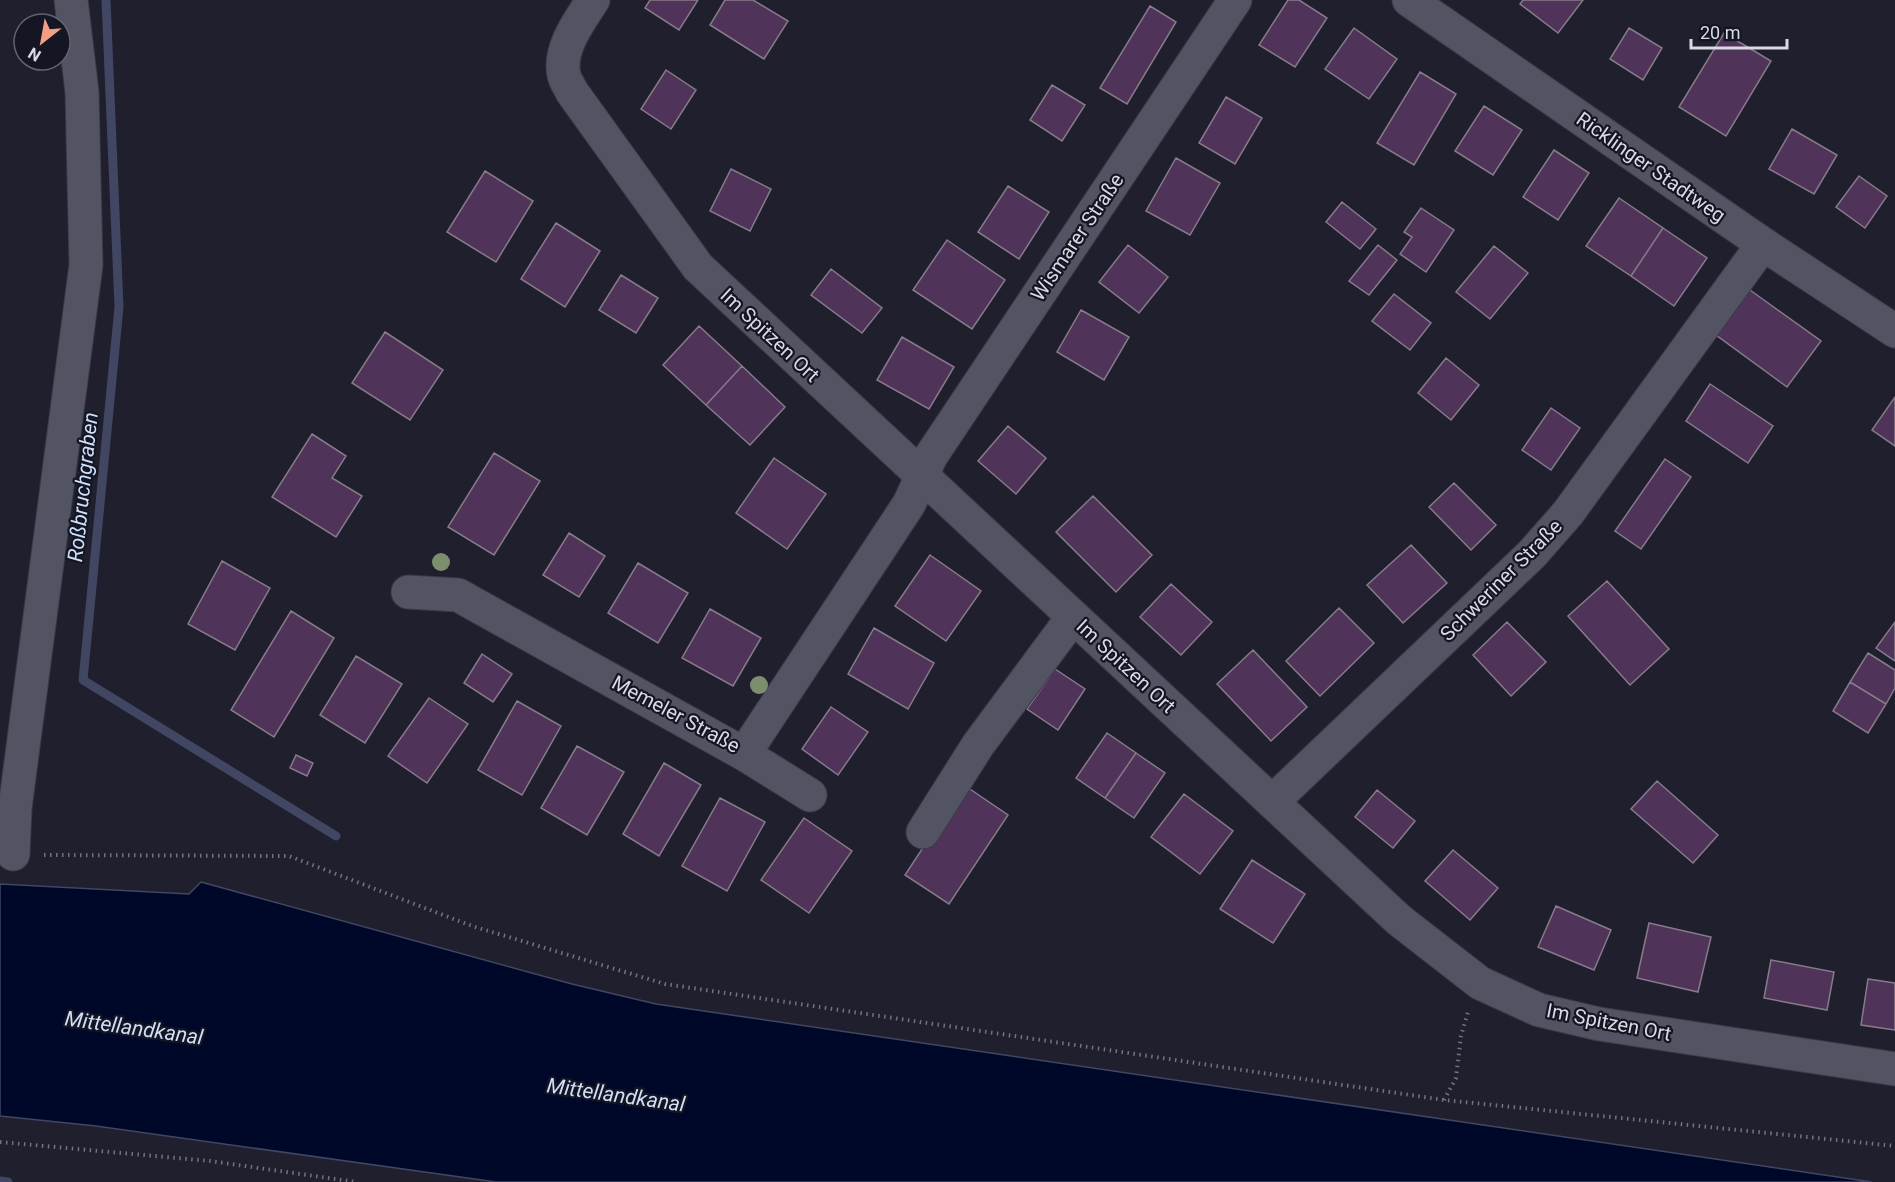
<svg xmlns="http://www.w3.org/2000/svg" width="1895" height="1182" font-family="Roboto,sans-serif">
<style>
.water{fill:#00082a;stroke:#414762;stroke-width:1.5}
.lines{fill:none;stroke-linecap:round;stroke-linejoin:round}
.stream{stroke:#414762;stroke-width:9}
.building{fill:#503358;stroke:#867b8a;stroke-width:1.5}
.minor-casing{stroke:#3b3b47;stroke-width:35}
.path{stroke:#737480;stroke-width:4;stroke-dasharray:1.5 4.5;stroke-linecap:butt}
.minor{stroke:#525363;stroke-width:33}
.tree{fill:#7b8f6e}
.labels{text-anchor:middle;stroke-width:4.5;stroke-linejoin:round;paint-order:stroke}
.street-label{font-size:20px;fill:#d9dae4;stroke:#151623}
.water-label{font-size:21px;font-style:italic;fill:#d0dffa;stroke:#151623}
</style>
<rect width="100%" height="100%" fill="#1f1f2d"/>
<path class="water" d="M201,882L572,984L656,1004L1872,1182H496L96,1126L0,1116V884L189,894Z"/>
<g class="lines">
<path class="stream" d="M106,0L119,307L83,680L336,836
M0,1181L8,1182"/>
</g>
<path class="building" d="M650,0H698L679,30L645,8Z
M725,0H753L788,21L764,59L710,25Z
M1288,0H1299L1327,18L1295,67L1259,45Z
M1523,0H1583L1558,33L1520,4Z
M1150,6L1176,22L1127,104L1100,88Z
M1354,28L1397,59L1369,99L1325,69Z
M1629,28L1662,48L1643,80L1610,59Z
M1724,33L1771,61L1726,136L1679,107Z
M666,70L696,90L671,129L641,109Z
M1420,72L1456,94L1414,165L1377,143Z
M1052,85L1085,105L1062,141L1030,120Z
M1226,97L1262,118L1235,164L1199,143Z
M1484,106L1522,130L1493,175L1455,151Z
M1792,129L1837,155L1814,194L1769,169Z
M1554,150L1589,173L1558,220L1523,197Z
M1176,158L1220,183L1190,235L1146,211Z
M731,169L771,189L750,231L710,211Z
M485,171L533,201L496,262L447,232Z
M1859,176L1887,196L1865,228L1836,207Z
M1008,186L1049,212L1019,259L978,232Z
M1619,198L1663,228L1631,276L1586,246Z
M1342,202L1376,229L1360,249L1326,222Z
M1421,208L1454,230L1426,272L1400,254L1412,237L1404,232Z
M556,223L600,251L565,307L521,279Z
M1663,228L1707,258L1674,306L1631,276Z
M947,240L1005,280L972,329L913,290Z
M1128,245L1168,277L1139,313L1099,282Z
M1378,245L1397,260L1369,295L1349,281Z
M1494,246L1528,273L1490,319L1456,292Z
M831,269L882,308L862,333L811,295Z
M621,275L658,298L636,333L599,310Z
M1750,290L1821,341L1787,387L1716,335Z
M1394,294L1431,323L1410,350L1372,321Z
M1081,310L1129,337L1104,380L1057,352Z
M699,326L742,366L706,405L663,365Z
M385,332L443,370L410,420L352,383Z
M902,337L954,367L929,409L877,380Z
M1446,358L1479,385L1451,420L1418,393Z
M742,366L785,407L750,445L706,405Z
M1710,384L1773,426L1748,463L1686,421Z
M1895,397V446L1872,430Z
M1551,408L1580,428L1551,470L1522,450Z
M1008,426L1046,458L1016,494L978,461Z
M312,434L346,456L332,478L362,496L336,537L272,497Z
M494,453L540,481L494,555L448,527Z
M774,458L826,494L787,549L736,513Z
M1665,459L1691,477L1641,549L1615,531Z
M1454,483L1496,525L1471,550L1429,507Z
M1093,496L1152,555L1116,592L1056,532Z
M569,533L605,556L579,597L543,575Z
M1411,545L1447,583L1403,623L1367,585Z
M930,555L981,591L946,641L895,606Z
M222,561L270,588L235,650L188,624Z
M638,563L688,593L658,643L608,613Z
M1607,581L1669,649L1630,685L1568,616Z
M1171,584L1212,622L1181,655L1140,617Z
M1339,608L1374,643L1320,696L1286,661Z
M710,609L761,638L733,686L682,658Z
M291,611L334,638L274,737L231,710Z
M1507,622L1546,662L1511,696L1473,655Z
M1895,622V661L1876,648Z
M874,628L934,663L908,709L848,674Z
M1253,650L1307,707L1271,741L1217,684Z
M1868,653L1895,670V688L1886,704L1850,682Z
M482,654L512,674L493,702L464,683Z
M356,656L402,684L365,743L320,715Z
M1055,669L1085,689L1058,730L1027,709Z
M1850,682L1886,704L1868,733L1833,711Z
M429,698L468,724L427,783L388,756Z
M517,701L561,726L522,795L478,770Z
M831,707L868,732L838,775L802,749Z
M1107,733L1136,753L1105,798L1076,778Z
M577,746L624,772L587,835L541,808Z
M1136,753L1165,773L1134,818L1105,798Z
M296,755L313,763L307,776L290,768Z
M664,763L701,785L659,856L623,834Z
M1657,781L1718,835L1693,863L1631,809Z
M964,785L1008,815L949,904L905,875Z
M1377,790L1415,821L1393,848L1355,817Z
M1184,794L1233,831L1200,874L1151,837Z
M720,798L765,822L727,891L682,866Z
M804,818L852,851L809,913L761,880Z
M1453,850L1498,888L1470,920L1425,881Z
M1252,860L1305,894L1273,943L1220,909Z
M1556,906L1611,930L1594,970L1538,947Z
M1649,923L1711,937L1698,992L1637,978Z
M1771,960L1834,972L1827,1010L1764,998Z
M1868,979L1895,983V1030L1861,1025Z"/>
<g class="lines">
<defs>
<path id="minor" d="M593,0C580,20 558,49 564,75C565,81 570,87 572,92L698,267L1399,920L1480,983L1539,1010L1599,1024L1895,1069
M1409,0L1763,244L1895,331
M408,592L458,595L744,754L909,504L931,456L1235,0
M744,754L810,795
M1272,802L1532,554L1568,513L1763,244
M923,832L978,745L1073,617
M13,854L15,808L86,265L82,92L71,0"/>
</defs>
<use href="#minor" class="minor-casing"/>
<path class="path" d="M44,855L289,856L472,926L665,984L1444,1100L1895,1146
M1444,1100L1456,1078L1461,1036L1468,1012
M0,1142L210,1161L356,1182"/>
<use href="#minor" class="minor"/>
</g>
<g class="tree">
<circle cx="441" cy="562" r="9"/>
<circle cx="759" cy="685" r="9"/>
</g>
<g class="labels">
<g class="street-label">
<text transform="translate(1651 167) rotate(35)" y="7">Ricklinger Stadtweg</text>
<text transform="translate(1077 237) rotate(-56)" y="7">Wismarer Straße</text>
<text transform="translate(770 335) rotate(43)" y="7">Im Spitzen Ort</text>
<text transform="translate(1501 580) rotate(-45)" y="7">Schweriner Straße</text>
<text transform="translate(1126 666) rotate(43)" y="7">Im Spitzen Ort</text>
<text transform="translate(676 714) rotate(28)" y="7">Memeler Straße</text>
<text transform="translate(1609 1022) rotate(11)" y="7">Im Spitzen Ort</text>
</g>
<g class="water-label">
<text transform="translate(83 487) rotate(-84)" y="7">Roßbruchgraben</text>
<text transform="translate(134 1028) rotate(8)" y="7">Mittellandkanal</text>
<text transform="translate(616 1095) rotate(8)" y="7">Mittellandkanal</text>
</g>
</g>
<g transform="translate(42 42) rotate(211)"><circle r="28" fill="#151623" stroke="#636470" stroke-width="1.5"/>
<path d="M0-4.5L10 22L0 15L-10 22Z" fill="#f39f85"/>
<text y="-9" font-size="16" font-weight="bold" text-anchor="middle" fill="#d9dae4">N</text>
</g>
<path d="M1691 39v9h96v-9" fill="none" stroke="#d9dae4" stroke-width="3"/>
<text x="1700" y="39" font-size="18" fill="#d9dae4" stroke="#151623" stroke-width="4.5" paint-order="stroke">20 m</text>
</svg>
